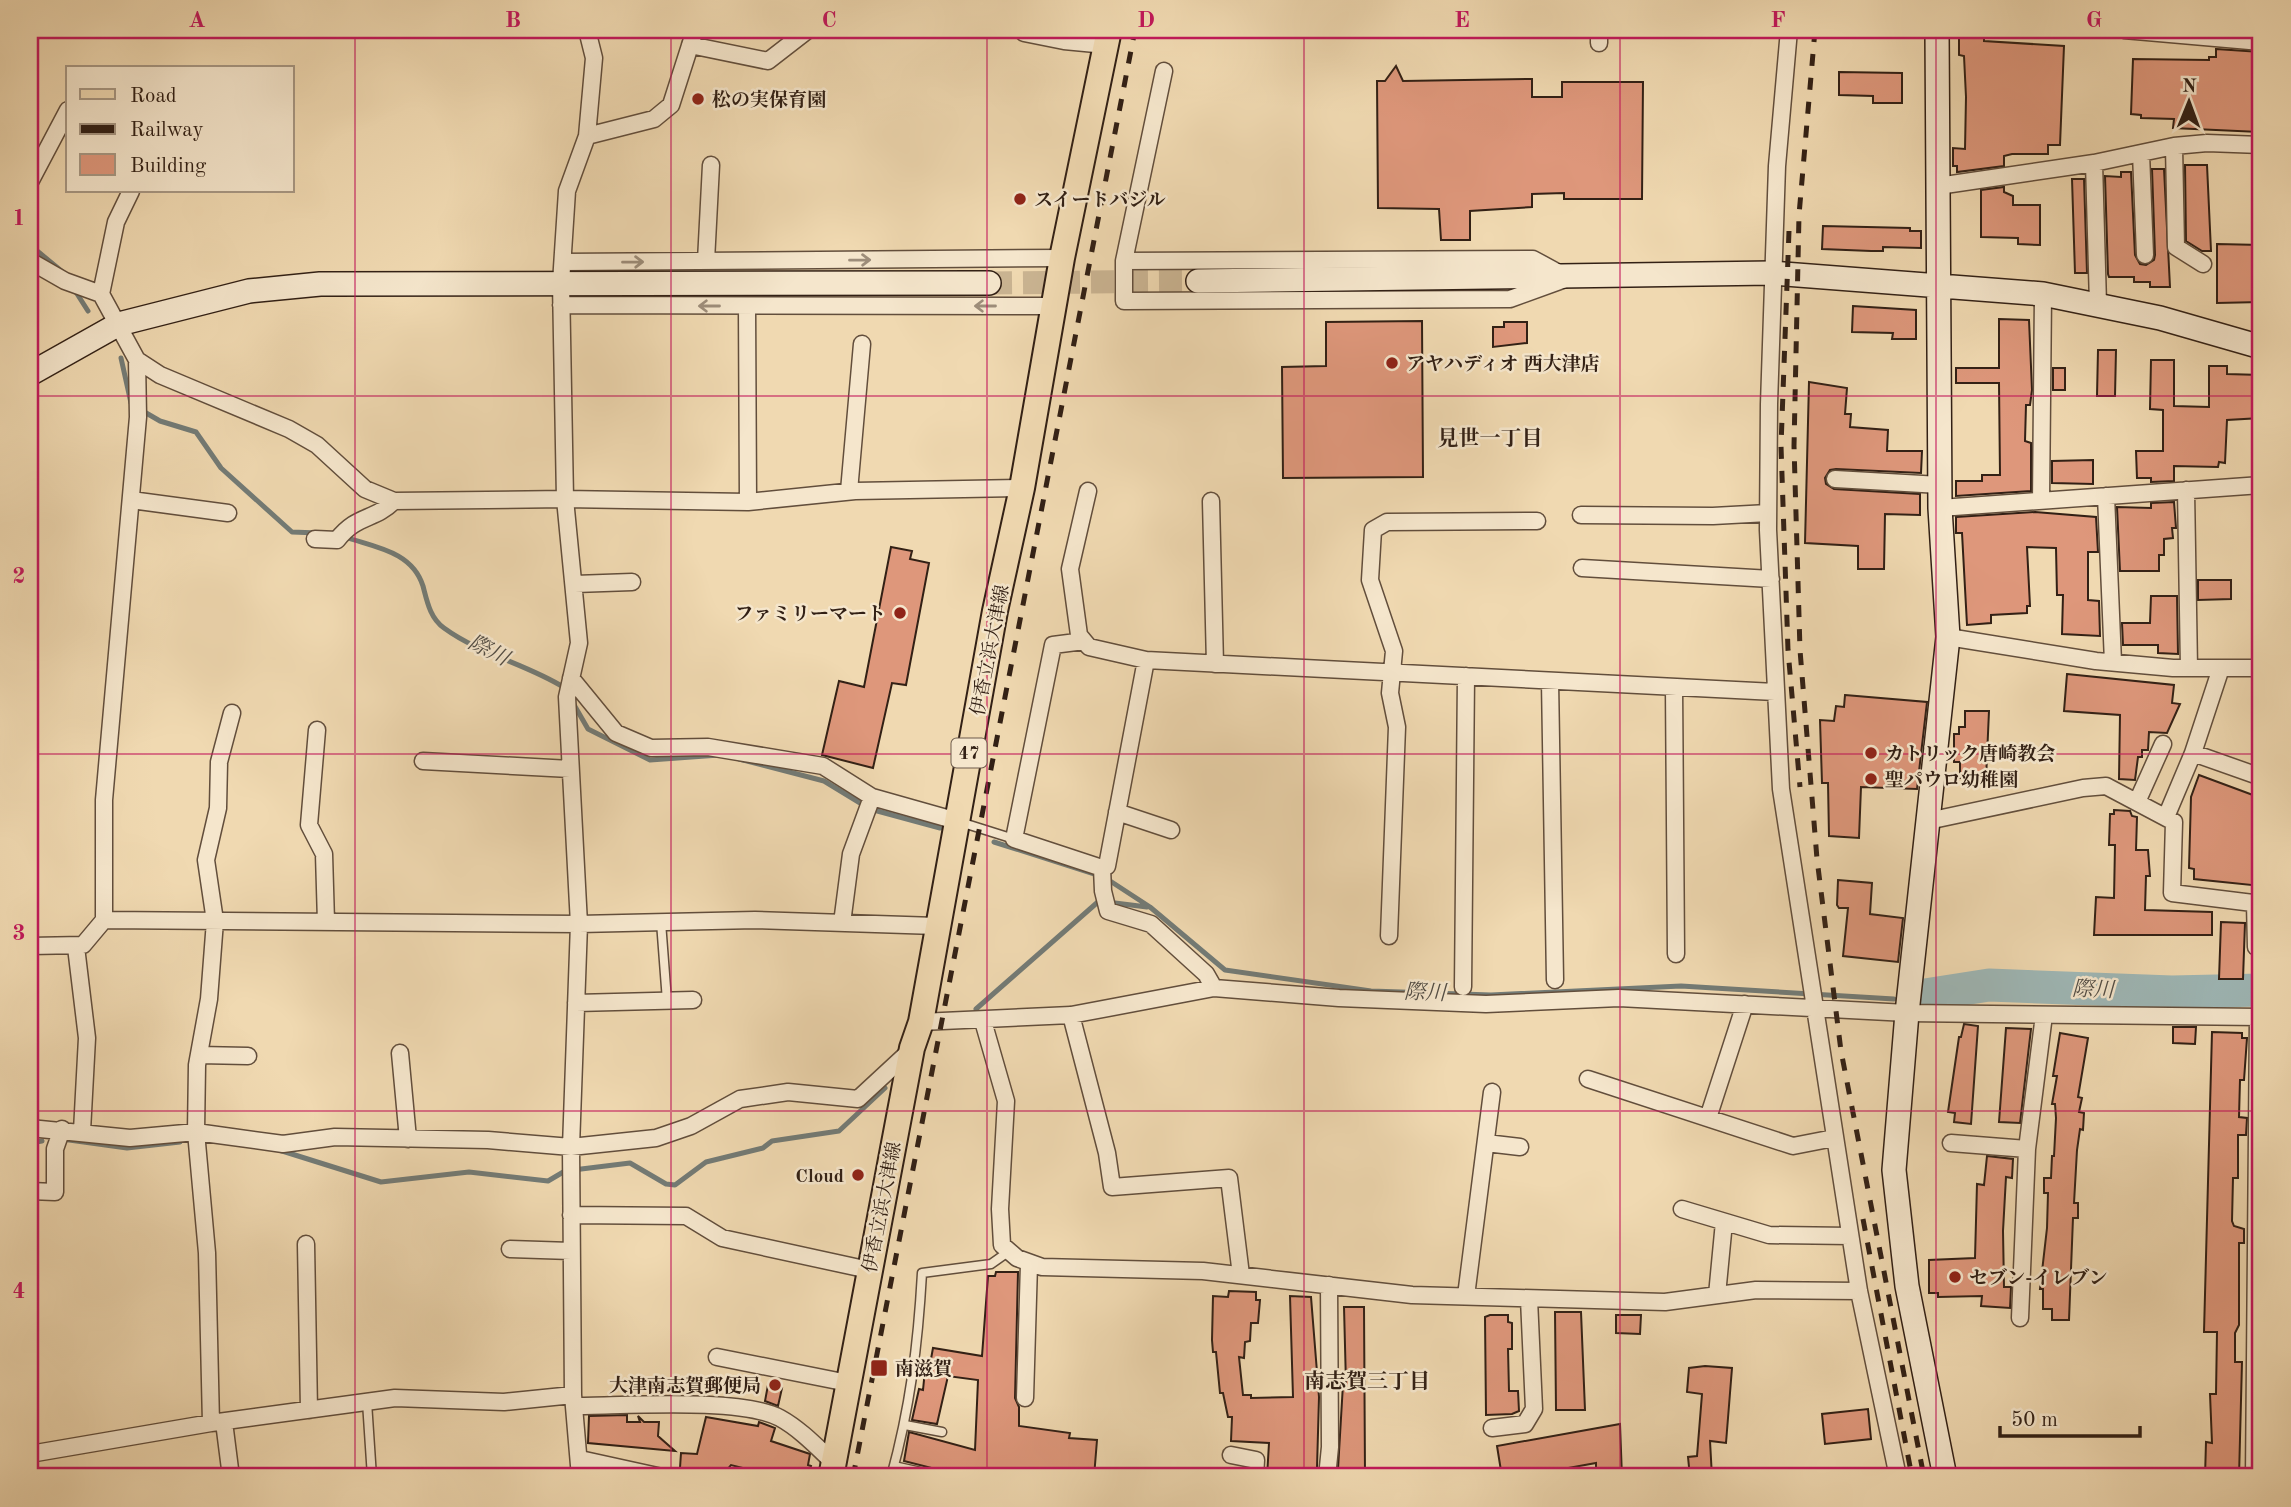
<svg xmlns="http://www.w3.org/2000/svg" width="2291" height="1507" font-family="'Old Standard TT','Noto Serif JP',serif">
<style>
.lines{fill:none;stroke-linecap:round;stroke-linejoin:round}
.stream{stroke:#737b76;stroke-width:5}
.river{stroke:#9eb7b6;stroke-width:33}
.building{fill:#de977b;stroke:#322015;stroke-width:2}
.secondary-tunnel{stroke:#cab492;stroke-width:23;stroke-dasharray:23 11;stroke-linecap:butt}
.lane-casing{stroke:#624e3c;stroke-width:11}
.street-casing{stroke:#624e3c;stroke-width:19}
.secondary-casing{stroke:#322015;stroke-width:26}
.primary-casing{stroke:#322015;stroke-width:28}
.lane{stroke:#f5e6cc;stroke-width:8}
.street{stroke:#f5e6cc;stroke-width:16}
.secondary{stroke:#f5e6cc;stroke-width:23}
.primary{stroke:#f0d9b1;stroke-width:24}
.rail{stroke:#322015;stroke-width:5;stroke-dasharray:12 12;stroke-linecap:butt}
.oneway{stroke:#9d8d7a}
.grid{fill:none;stroke:#c2185b;stroke-width:2;stroke-opacity:0.55}
.poi-dot{fill:#8f2418;stroke:#f5e6cc;stroke-width:2.5}
.labels{text-anchor:middle;stroke-width:5;stroke-linejoin:round;paint-order:stroke}
.shield{fill:#f5e6cc;stroke:#6c5b4c;stroke-width:2}
.shield-label{font-size:18px;font-weight:bold;fill:#322015}
.poi-label{font-size:19px;font-weight:bold;fill:#322015;stroke:#f5e6cc;text-anchor:start}
.street-label{font-size:19px;fill:#322015;stroke:#f5e6cc}
.neighbourhood-label{font-size:21px;font-weight:bold;fill:#322015;stroke:#f5e6cc}
.water-label{font-size:21px;font-style:italic;fill:#524d45;stroke:#f5e6cc}
.neatline{fill:none;stroke:#c2185b;stroke-width:2.5}
.grid-label{font-size:23px;text-anchor:middle;font-weight:bold;fill:#c2185b}
</style>
<rect width="100%" height="100%" fill="#f0d9b1"/>
<filter id="stains"><feTurbulence type="fractalNoise" baseFrequency=".00286" numOctaves="4"/><feColorMatrix values="0 0 0 0 .2 0 0 0 0 .09 0 0 0 0 .02 0 0 0 .5 -.17"/></filter>
<radialGradient id="worn" r=".72"><stop offset=".6" stop-color="#630" stop-opacity="0"/><stop offset="1" stop-color="#630" stop-opacity=".3"/></radialGradient>
<g class="lines">
<path class="stream" d="M30,245L65,274
M74,289L88,311
M121,358L131,403
M141,410L160,421L196,432L221,468L292,532L318,533
M345,537C374,547 412,551 423,586C427,601 430,618 444,628C481,655 527,664 565,688
M573,703L588,729L650,760L719,755
M739,759L824,781L870,809L940,828
M994,842L1104,877L1150,907L1225,970L1371,991L1491,995L1681,986L1894,999
M976,1009L1099,901L1147,907
M62,1139L127,1148L180,1142
M30,1143L42,1141
M279,1150L381,1182L469,1172L548,1181L565,1171L630,1163L666,1184L675,1185L706,1162L763,1148L772,1141L839,1131L885,1088"/>
<path class="river" d="M1925,995L1989,985L2172,992L2261,990"/>
</g>
<path class="building" d="M1959,31L1984,32V41L2064,46L2060,145H2048V154H2012L2004,156V166L1957,172V166H1953V148L1965,149L1966,97L1964,56L1959,55Z
M2216,49L2261,52L2259,132L2173,128L2174,119L2141,118V115L2131,114L2133,59L2209,60V57H2216Z
M1396,66L1403,81L1532,79V97H1562V82H1643L1642,199H1564V193L1532,194V207L1470,211V240H1441L1439,209L1378,208L1377,81H1385Z
M1839,72L1902,73V103H1873V96L1839,95Z
M2185,165H2207L2211,251H2202L2186,241Z
M2152,169H2164L2170,287H2150V282H2134V277H2109L2108,274L2105,176L2121,177V172H2131L2135,255L2140,264L2146,265L2154,260L2155,255Z
M2072,179H2084L2087,273H2075Z
M2004,187V192L2013,196V205H2040V245L2018,244V238L1981,237V190Z
M1823,226L1910,228V231H1921V248L1883,247V251H1871L1822,249Z
M2217,244L2261,245V302L2217,303Z
M1853,306L1916,310V339H1892L1893,333L1852,332Z
M1999,319L2029,320L2032,390L2030,405H2026L2025,441L2031,443V491L1956,496V481H1982V475H2000L1999,383H1956V368H1999Z
M1422,321L1423,477L1283,478L1282,367L1326,366V322Z
M1504,322H1527V343L1493,347V327H1504Z
M2098,350H2116L2115,396H2097Z
M2151,360H2174V406L2209,407V366H2227V374L2261,375V418L2227,420L2225,463L2219,462L2218,467L2174,466V481L2151,482V478H2137L2136,451H2163V410L2150,409Z
M2053,368H2065V390H2053Z
M1809,382L1847,388L1845,414H1851L1850,427L1888,430L1887,451H1922L1921,473L1836,469L1830,470L1825,478L1826,484L1834,489L1920,494V515L1885,514L1884,569H1858V546L1805,543Z
M2093,460V484L2052,483V461Z
M2174,502L2176,528H2172L2173,538L2164,539V555H2159V571H2120L2117,507L2151,508V503Z
M2035,512L2096,517L2098,552H2088V600L2099,601L2100,636L2062,634L2063,595H2057L2056,548L2027,547L2030,606H2027V613L1991,615V623L1967,625L1962,533H1956V517Z
M891,547L912,551L910,559L929,563L906,685L892,683L873,768L822,755L839,681L864,687Z
M2198,580H2231V599L2198,600Z
M2151,596H2177L2178,654L2158,653V645H2123L2122,623H2150Z
M2067,674L2174,685L2172,703L2180,704L2167,733L2149,732L2148,750H2142V757H2138L2135,780L2119,779L2120,715L2064,711Z
M1845,695L1927,702L1917,789L1861,787L1859,838L1829,836L1828,783H1822L1820,720L1834,721L1836,706L1844,707Z
M1965,711H1989L1986,779L1960,778V762H1954V734H1959V727H1965Z
M2199,775L2261,798V886L2194,879V869L2189,868L2191,797Z
M2114,810L2130,811L2132,816L2137,817L2136,850H2148L2150,876H2146L2145,910L2212,912V935H2094L2096,897L2114,898L2115,845H2109L2110,814H2114Z
M1838,880L1872,883L1870,914L1903,918L1898,962L1843,956L1848,908H1839L1837,905Z
M2221,922L2245,923L2243,979H2219Z
M1964,1024L1978,1026L1971,1124L1954,1122L1955,1113L1948,1112L1959,1037H1961Z
M2173,1027H2196L2195,1044L2173,1043Z
M2006,1028L2031,1029L2020,1123L1999,1122Z
M2212,1032L2242,1033V1038H2247L2244,1080H2240L2239,1117L2247,1118L2246,1135H2238V1178H2233L2232,1221L2234,1226L2244,1229V1243H2239V1325L2235,1333V1362H2242L2239,1477H2205L2206,1442L2212,1443L2210,1394H2216L2217,1332H2204Z
M2060,1033L2088,1038L2078,1097L2082,1098L2079,1112L2084,1113L2083,1130L2080,1129L2077,1150L2074,1203H2078V1218H2073L2069,1320H2052V1309H2043V1289H2040L2047,1228L2048,1193H2044V1178H2051L2052,1156H2054L2056,1118L2055,1104H2052L2057,1076H2053Z
M1987,1156L2013,1159L2012,1178L2006,1177L2003,1231L2004,1287H2011L2010,1308L1981,1306L1982,1296L1938,1297V1293H1929V1260L1975,1258L1977,1184L1984,1185Z
M996,1272H1018L1015,1398L1019,1407V1426L1070,1433L1069,1438L1097,1440L1094,1477H936L932,1468L904,1461L909,1432L975,1450L978,1380L948,1376L937,1424L912,1420L919,1389L923,1390L925,1370H929L933,1348L982,1356L988,1276H995Z
M1229,1291L1256,1292V1300H1260L1258,1323H1251L1250,1341L1245,1342L1244,1358L1239,1357L1243,1395H1251V1398L1293,1397L1290,1296L1311,1297L1319,1397L1317,1468L1286,1471V1477H1267L1269,1443L1231,1441L1232,1417H1228L1223,1393H1220L1216,1352H1213L1212,1340L1213,1296L1228,1297Z
M1344,1307H1364L1365,1475H1341L1338,1469L1343,1384H1346Z
M1555,1312H1581L1585,1410H1556Z
M1490,1315H1508V1322L1512,1323V1349H1508L1509,1391H1518L1519,1411L1512,1414L1486,1415L1485,1317Z
M1616,1315H1641L1640,1334L1616,1333Z
M1705,1366L1732,1368L1726,1443L1710,1441L1712,1477H1690L1688,1457L1697,1456L1702,1394L1687,1392L1689,1368Z
M768,1385L782,1388L778,1406L765,1401Z
M1868,1409L1871,1439L1825,1444L1822,1414Z
M627,1415V1422H640L638,1416L644,1422H659L658,1436L675,1451L588,1443L589,1416Z
M706,1417L758,1426L759,1422L775,1428L771,1441L810,1454L808,1465L811,1466L808,1477H766L763,1473L731,1465L721,1477L680,1468L681,1453L697,1454Z
M1620,1424L1622,1477H1596V1463L1519,1477H1502L1497,1446Z"/>
<g class="lines">
<path class="secondary-tunnel" d="M989,283L1198,281"/>
<defs>
<path id="lane" d="M960,822L1014,839
M661,922L667,1001
M367,1402L372,1477
M905,1425L942,1432
M894,1466L930,1474
M891,1477C910,1408 918,1345 922,1273L991,1264L1008,1252"/>
<path id="street" d="M1024,30V33L1064,41L1106,45
M1789,30L1777,166L1769,404L1768,530L1781,789L1859,1291L1898,1477
M2124,30L2261,42
M1599,43V30
M690,45L768,61L808,30
M587,136L654,119L671,105L695,30
M2174,146L2176,247L2203,264
M2141,153L2145,255
M2094,163L2098,304
M30,182L68,110
M1938,186L2094,163L2174,146L2207,143L2261,145
M1533,259L1568,278L1510,299L1124,301V261Z
M30,261L65,281L101,294L137,360L160,375L289,429L317,445L365,489L394,501L565,499L748,502L855,491L1022,488
M706,261L711,165
M1124,261L1164,71
M564,262L1062,258
M101,294L116,222L131,191
M561,305L1053,306
M747,306L748,502
M1835,479L1940,485
M2186,490L2189,668
M849,491L862,344
M1088,491L1070,569L1079,635L1089,647L1146,660L1775,692
M2106,496L2113,662
M131,500L228,513
M1211,501L1215,664
M2041,501L2043,294
M1940,508L2261,485
M1581,515L1713,516L1768,513
M315,539L337,540C357,514 374,521 394,501
M1582,568L1771,579
M575,584L632,582
M1948,637L2096,661L2173,668H2261
M1084,641L1053,645L1014,839L1102,868L1103,891L1108,911L1151,924L1206,974L1214,988
M2221,668L2193,753L2261,777
M571,678L616,733L651,748L708,747L823,766L872,797L957,821
M1550,681L1555,980
M1674,687L1676,954
M317,730L309,825L324,854L326,922
M423,761L570,769
M2137,802L2163,744
M1117,812L1171,830
M2166,817L2193,753
M1928,821L2083,788L2106,786L2174,822L2172,893L2261,904
M1102,868L1107,866L1146,660
M2255,903L2256,947H2261
M104,920L579,924L755,920L936,926
M842,923L851,854L872,797
M1389,936L1397,727L1390,693L1394,651L1370,580L1373,530L1387,522L1537,521
M30,946L83,945L104,920V800L138,417L137,360
M76,947L87,1038L82,1131
M1463,987L1466,676
M576,1003L693,1000
M1071,1015L1107,1153L1112,1187L1229,1178L1241,1275
M983,1021L1006,1101L1000,1209L1002,1245L1017,1258L1042,1267L1203,1271L1412,1295L1665,1302L1756,1290L1859,1291
M921,1022L1071,1015L1214,988L1339,998L1486,1004L1619,998L1907,1013L2261,1017
M400,1053L408,1139
M199,1055L248,1056
M1588,1079L1793,1146L1834,1138
M1708,1118L1745,1004
M30,1128L130,1138L196,1132L283,1144L335,1137L488,1140L571,1147L656,1138L691,1126L740,1099L788,1092L858,1099L912,1049
M1486,1143L1520,1147
M1951,1143L2027,1149
M30,1191L55,1192V1149L62,1129
M1682,1209L1769,1235L1850,1236
M571,1215L686,1216L722,1238L869,1270
M306,1244L309,1410
M510,1249L571,1251
M1717,1295L1724,1222
M1466,1296L1492,1092
M2020,1318L2027,1149L2044,1015
M717,1357L848,1383
M1025,1398L1029,1264
M575,1406C623,1406 741,1397 780,1418C800,1429 817,1447 834,1463
M224,1422L231,1477
M211,1423L207,1253L196,1132L197,1065L209,999L215,921L206,860L218,808L219,762L232,713
M1492,1428L1525,1424L1534,1409L1529,1299
M30,1454L211,1423L395,1398L504,1402L573,1395
M1231,1455L1256,1460L1255,1477
M580,1459L662,1477
M580,1477L573,1395L571,1147L579,924L567,697L579,643L565,499L561,283L567,191L587,136L594,58L587,30
M1327,1477L1330,1447L1329,1285
M2254,1477L2258,1017"/>
<path id="secondary" d="M1937,30L1940,508L1948,637L1907,1013L1894,1170L1907,1286L1945,1477
M1198,281L1772,273L2043,294L2160,318L2261,347
M30,374L119,324L249,291L320,284L989,283"/>
<path id="primary" d="M831,1477L912,1048L921,1022L995,611L1022,488L1062,258L1109,30"/>
</defs>
<use href="#lane" class="lane-casing"/>
<use href="#street" class="street-casing"/>
<use href="#secondary" class="secondary-casing"/>
<use href="#primary" class="primary-casing"/>
<use href="#lane" class="lane"/>
<use href="#street" class="street"/>
<use href="#secondary" class="secondary"/>
<use href="#primary" class="primary"/>
<path class="rail" d="M1815,30L1799,215L1794,446L1800,650L1817,859L1841,1051L1924,1477
M1789,231L1781,446L1788,650L1800,787
M1863,1219L1912,1477
M853,1477L1135,30"/>
</g>
<defs><path id="oneway-shaft" d="M-6 0H5M1.5-3L5.5 0L1.5 3" fill="none" stroke-width="1.6" stroke-linecap="round" stroke-linejoin="round" transform="scale(1.75)"/></defs>
<g class="oneway">
<use href="#oneway-shaft" transform="translate(860 260) rotate(-1)"/>
<use href="#oneway-shaft" transform="translate(633 262) rotate(-1)"/>
<use href="#oneway-shaft" transform="translate(709 306) rotate(-180)"/>
<use href="#oneway-shaft" transform="translate(985 306) rotate(-180)"/>
</g>
<path class="grid" d="M355,30V1477M671,30V1477M987,30V1477M1304,30V1477M1620,30V1477M1936,30V1477M30,396H2261M30,754H2261M30,1111H2261"/>
<g class="poi-dot">
<circle cx="698" cy="99" r="7"/>
<circle cx="1020" cy="199" r="7"/>
<circle cx="1392" cy="363" r="7"/>
<circle cx="900" cy="613" r="7"/>
<circle cx="1871" cy="753" r="7"/>
<circle cx="1871" cy="779" r="7"/>
<circle cx="858" cy="1175" r="7"/>
<circle cx="1955" cy="1277" r="7"/>
<rect x="870" y="1359" width="18" height="18" rx="3.5"/>
<circle cx="775" cy="1385" r="7"/>
</g>
<g class="labels">
<rect class="shield" x="951.5" y="738.5" width="35" height="29" rx="5"/>
<g class="shield-label">
<text x="969" y="759">47</text>
</g>
<g class="poi-label">
<text x="712" y="106">松の実保育園</text>
<text x="1034" y="206">スイートバジル</text>
<text x="1406" y="370">アヤハディオ 西大津店</text>
<text x="886" y="620" text-anchor="end">ファミリーマート</text>
<text x="1885" y="760">カトリック唐崎教会</text>
<text x="1885" y="786">聖パウロ幼稚園</text>
<text x="844" y="1182" text-anchor="end">Cloud</text>
<text x="1969" y="1284">セブン-イレブン</text>
<text x="895" y="1375">南滋賀</text>
<text x="761" y="1392" text-anchor="end">大津南志賀郵便局</text>
</g>
<g class="street-label">
<text transform="translate(989 650) rotate(-79)" y="7">伊香立浜大津線</text>
<text transform="translate(881 1207) rotate(-79)" y="7">伊香立浜大津線</text>
</g>
<g class="neighbourhood-label">
<text x="1490" y="445">見世一丁目</text>
<text x="1367" y="1388">南志賀三丁目</text>
</g>
<g class="water-label">
<text transform="translate(489 650) rotate(27)" y="7">際川</text>
<text transform="translate(2093 989) rotate(2)" y="7">際川</text>
<text transform="translate(1425 992) rotate(2)" y="7">際川</text>
</g>
</g>
<rect width="2291" height="1507" fill="none" stroke="#f0d9b1" stroke-width="77"/>
<rect x="66" y="66" width="228" height="126" fill="#f5e6cc" stroke="#a79783" stroke-width="2"/>
<rect x="80" y="89" width="35" height="10" fill="#f0d9b1" stroke="#a79783" stroke-width="2"/>
<text x="130" y="102" font-size="21" fill="#322015">Road</text>
<rect x="80" y="124" width="35" height="10" fill="#322015" stroke="#a79783" stroke-width="2"/>
<text x="130" y="136" font-size="21" fill="#322015">Railway</text>
<rect x="80" y="154" width="35" height="21" fill="#de977b" stroke="#a79783" stroke-width="2"/>
<text x="130" y="172" font-size="21" fill="#322015">Building</text>
<g transform="translate(2189 102) rotate(1)" stroke="#f5e6cc" stroke-width="5" paint-order="stroke">
<path d="M0-5L12 26L0 18L-12 26Z" fill="#322015"/>
<text y="-10" font-size="19" font-weight="bold" text-anchor="middle" fill="#322015">N</text>
</g>
<path d="M2000 1426v10h140v-10" fill="none" stroke="#322015" stroke-width="3.5"/>
<text x="2011" y="1426" font-size="21" fill="#322015" stroke="#f5e6cc" stroke-width="5" paint-order="stroke">50 m</text>
<rect x="38" y="38" width="2214" height="1430" class="neatline"/>
<g class="grid-label">
<text x="197" y="27">A</text>
<text x="513" y="27">B</text>
<text x="829" y="27">C</text>
<text x="1146" y="27">D</text>
<text x="1462" y="27">E</text>
<text x="1778" y="27">F</text>
<text x="2094" y="27">G</text>
<text x="19" y="225">1</text>
<text x="19" y="583">2</text>
<text x="19" y="940">3</text>
<text x="19" y="1298">4</text>
</g>
<rect width="100%" height="100%" filter="url(#stains)"/>
<rect width="100%" height="100%" fill="url(#worn)"/>
</svg>
